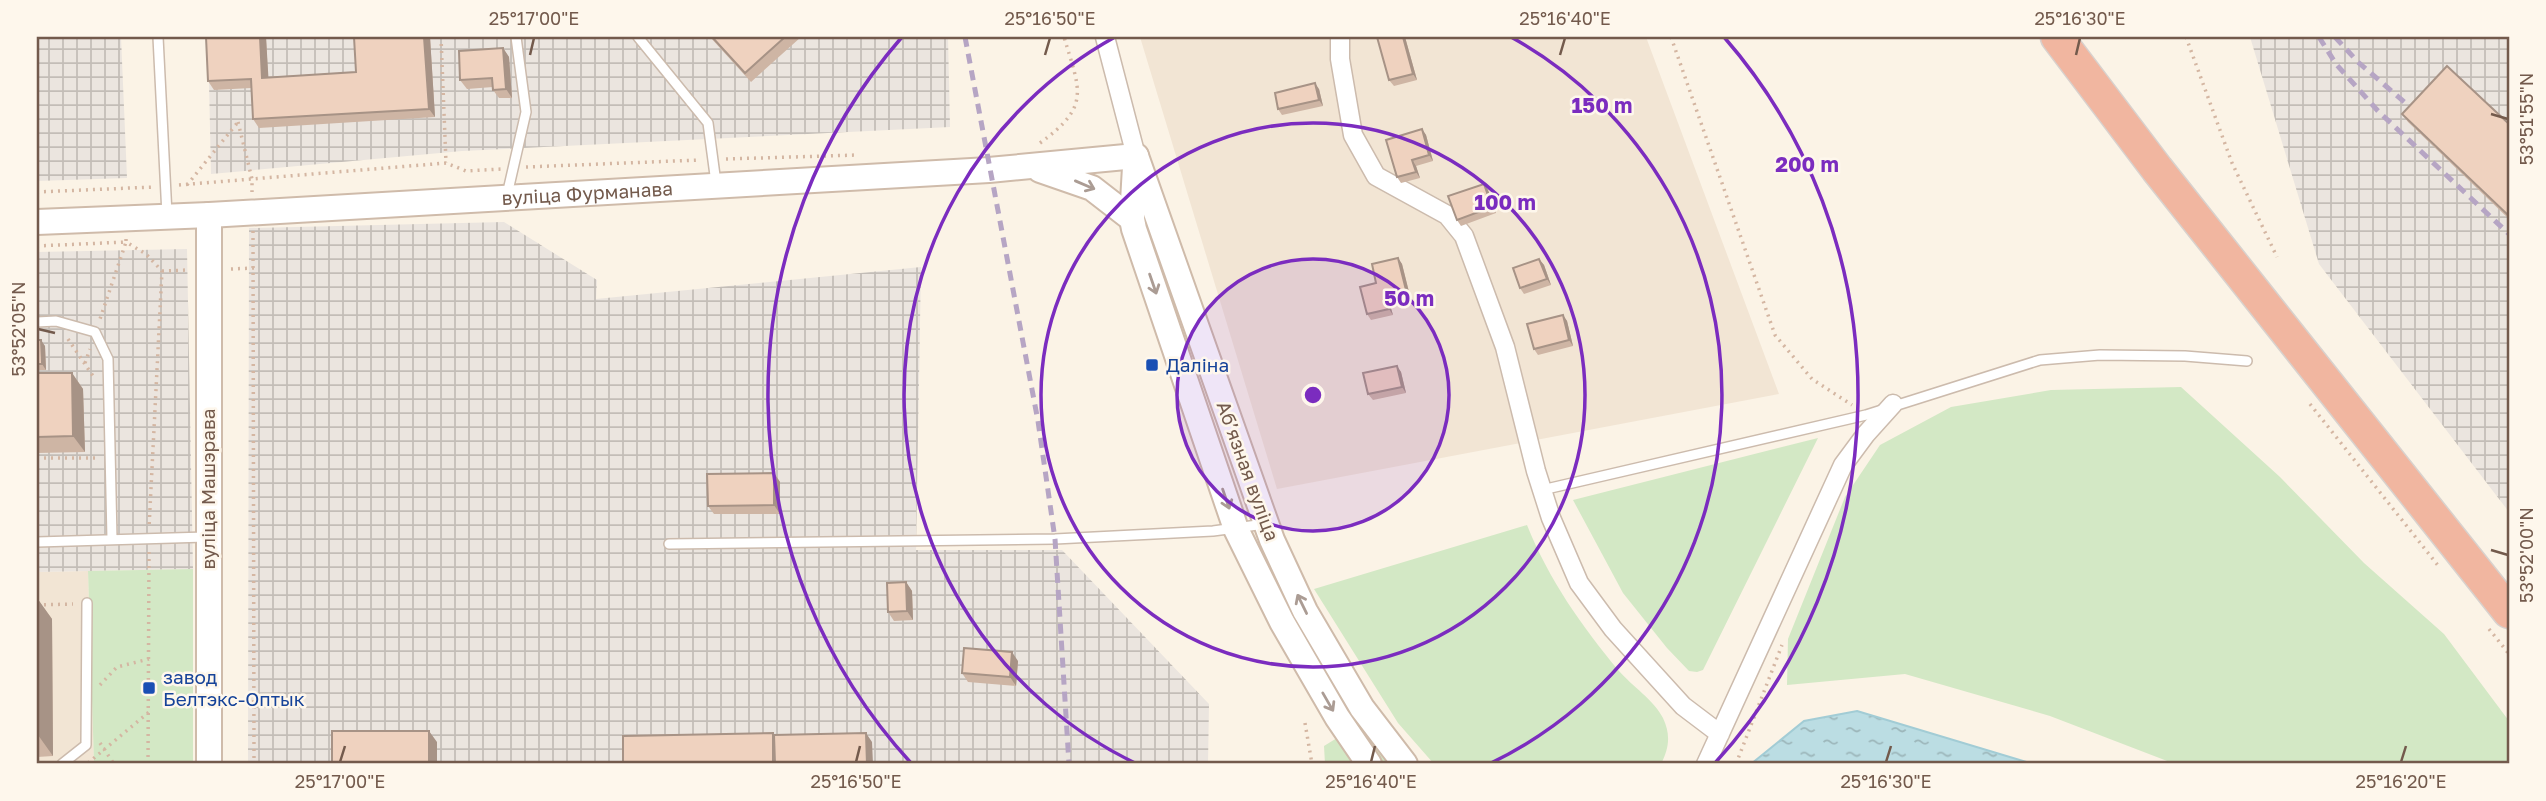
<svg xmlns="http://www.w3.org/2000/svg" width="2546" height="801" font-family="'Golos Text',sans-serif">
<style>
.residential{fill:#f2e5d4}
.industrial{fill:url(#industrial-grid)}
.grass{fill:#d3e8c5}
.water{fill:url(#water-ripples);stroke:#a2ccd5;stroke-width:2}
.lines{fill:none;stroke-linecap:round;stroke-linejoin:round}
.lane-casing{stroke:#ccbbad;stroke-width:12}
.street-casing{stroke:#ccbbad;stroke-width:21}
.secondary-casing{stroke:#cfbbaa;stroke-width:28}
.highway-casing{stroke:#d8d1cd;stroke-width:35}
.path{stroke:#d4b6a2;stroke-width:3.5;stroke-dasharray:2 5;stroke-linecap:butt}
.lane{stroke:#fff;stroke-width:9}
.street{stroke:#fff;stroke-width:18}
.secondary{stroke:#fff;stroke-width:24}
.highway{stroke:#f1b6a0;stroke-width:32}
.rail{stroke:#b6a5c4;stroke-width:5;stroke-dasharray:10 7;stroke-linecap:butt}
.wall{fill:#ceb5a4}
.shaded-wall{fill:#a79386}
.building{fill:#efd2bf;stroke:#a79386;stroke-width:2}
.oneway{stroke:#ab9c94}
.ticks{fill:none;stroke:#735a4c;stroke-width:2.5}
.ring{fill:none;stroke:#7b2cbf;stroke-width:3.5}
.transit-dot{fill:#1a4fb4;stroke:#fef7ec;stroke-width:2.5}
.labels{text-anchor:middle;stroke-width:5;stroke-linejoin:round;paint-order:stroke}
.street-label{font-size:19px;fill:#735a4c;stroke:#fef7ec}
.transit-label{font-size:19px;fill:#164399;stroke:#fef7ec;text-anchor:start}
.centre{fill:#7b2cbf;stroke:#fef7ec;stroke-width:3.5}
.ring-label{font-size:21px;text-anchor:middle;font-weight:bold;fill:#7b2cbf;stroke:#fef7ec;stroke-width:5;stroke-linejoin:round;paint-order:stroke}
.neatline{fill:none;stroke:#735a4c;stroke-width:2.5}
.ticks-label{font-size:18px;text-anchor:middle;fill:#735a4c}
</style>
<defs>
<pattern id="industrial-grid" width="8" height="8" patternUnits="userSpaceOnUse" patternTransform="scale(1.75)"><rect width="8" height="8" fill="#ebe5df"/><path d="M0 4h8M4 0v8" fill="none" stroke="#c3bdb7"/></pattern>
<pattern id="water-ripples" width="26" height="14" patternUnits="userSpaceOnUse" patternTransform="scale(1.75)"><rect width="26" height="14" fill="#bbdde3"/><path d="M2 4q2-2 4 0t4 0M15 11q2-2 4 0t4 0" fill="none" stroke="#9cb6ba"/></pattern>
</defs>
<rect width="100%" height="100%" fill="#fbf3e6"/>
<path class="residential" d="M1140,37H1646L1779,394L1277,489Z
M88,571L94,764H37V572Z"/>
<path class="industrial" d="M37,37H121L127,178L37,181Z
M208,37H948L950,127L462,151L211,174Z
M2250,37H2509V512L2319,264Z
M504,222L597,280L596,299L921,267L916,550H1062L1209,704L1208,764H248L249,228Z
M187,249L193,569L37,572V252Z"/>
<path class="grass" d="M2181,387L2280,477L2364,563L2444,634L2509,721V764H2175L2050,716L1905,674L1787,685L1788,639L1845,497L1880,445L1951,407L2051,390Z
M1818,438L1703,670L1697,672L1689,671L1667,648L1623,593L1573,500Z
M1527,525C1549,580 1581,625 1619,671C1632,686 1654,700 1663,718C1671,735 1669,748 1661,764H1434L1398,723L1314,589Z
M193,569V764H94L88,571Z
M1351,706L1389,764H1382L1345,710Z
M1337,738L1357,764H1325L1324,746Z"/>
<path class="water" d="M1857,711L2033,764H1751L1804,721Z"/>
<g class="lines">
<defs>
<path id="lane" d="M158,37L167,215
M638,37L708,123L716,183
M507,195L526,112L516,37
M37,322L56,321L95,332L108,359L112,539
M1542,490L1866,415L2040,360L2100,355L2185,356L2247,361
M37,542L206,537
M669,544L1055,539L1213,531L1265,524
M62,764L86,745L87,603"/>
<path id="street" d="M1105,37L1136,156
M1340,37V59L1353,135L1376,176L1447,215L1464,236L1505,347L1536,471L1551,518L1579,583L1613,629L1683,706L1720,734
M1706,764L1843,465L1866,434L1893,404"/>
<g id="secondary">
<path d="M1136,156L1272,540L1305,611L1362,708L1405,764"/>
<path d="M1135,167L1132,219L1134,229L1236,529L1282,622L1337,717L1369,764"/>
<path d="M1040,170L1092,188L1132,219"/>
<path id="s1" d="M37,222L209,215L989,170L1136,156"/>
<path d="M209,764V215"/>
</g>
<path id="highway" d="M2057,37L2157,169L2509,612"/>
</defs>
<use href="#lane" class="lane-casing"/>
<use href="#street" class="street-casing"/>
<use href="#secondary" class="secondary-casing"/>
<use href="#highway" class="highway-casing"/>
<path class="path" d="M441,37L446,163
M1671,37L1775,335L1812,379L1852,405
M2186,37L2232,163L2277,257
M238,122L252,179V192
M1040,143C1091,106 1080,91 1064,37
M726,159L858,155
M526,167L700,160
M179,185L446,163L466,171L501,169
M187,185L238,122
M37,192L154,187
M253,231L254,764
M126,239V242L146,254L162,271L149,528
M37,246L126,242L99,322
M231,269L254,268
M162,271L188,270
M68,339L95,379
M85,363L90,349
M2310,404L2440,568
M37,458H98
M37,605L73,604
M2489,629L2509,654
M100,685L117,667L149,659
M1305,723L1312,764
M100,743L114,764
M88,763L149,712
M148,764L149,549
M1736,764L1782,645"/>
<use href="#lane" class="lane"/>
<use href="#street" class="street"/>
<use href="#secondary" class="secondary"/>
<use href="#highway" class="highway"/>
<path class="rail" d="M965,37L1038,421L1055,539L1069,764
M2319,37L2336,64L2378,111L2509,234
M2335,37L2358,62L2417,113"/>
</g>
<path class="wall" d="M206,37H266L268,77L356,72L354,37H430L435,117L259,128L253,119L251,88L214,90L208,81Z
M710,37H801L751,82Z
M1405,37L1417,80L1394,86L1389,80Z
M503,48L509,57L512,98H499L493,90V87L467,89L460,80Z
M1319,89L1323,106L1282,115L1278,109Z
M2402,114L2509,124V219L2408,122Z
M1422,129L1426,135L1433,161L1416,166L1420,178L1401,183L1397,177Z
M1484,184L1488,190L1496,213L1461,226L1457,220Z
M1398,258L1402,264L1411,300L1390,305L1393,315L1371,320L1367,314L1376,283Z
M1539,259L1544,265L1551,285L1524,294L1520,288Z
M1563,315L1567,321L1573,346L1538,355L1534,349Z
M37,340L45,346L46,370H37Z
M1397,366L1401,372L1406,393L1373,400L1368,394Z
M37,373H72L83,389L85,452L37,453Z
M774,473L780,482V514H714L708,506Z
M906,582L912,591L913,620L894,621L888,612Z
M37,598L52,619L53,756L37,757Z
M1018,661L1016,686L968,682L962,673Z"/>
<path class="shaded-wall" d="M260,37H266L269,87L262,78Z
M424,37H430L435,117L429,109Z
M1403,37H1405L1417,80L1413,74Z
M503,48L509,57L512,98L506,89Z
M1315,83L1319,89L1323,106L1319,100Z
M1422,129L1426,135L1433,161L1429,155Z
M1412,160L1416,166L1420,178L1416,172Z
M1484,184L1488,190L1496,213L1492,207Z
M1398,258L1402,264L1411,300L1407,294Z
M1539,259L1544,265L1551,285L1547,279Z
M1386,299L1390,305L1393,315L1389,309Z
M1563,315L1567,321L1573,346L1569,340Z
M41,340L45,346L46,370L42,364Z
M1397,366L1401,372L1406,393L1402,387Z
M72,373L83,389L85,452L73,436Z
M774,473L780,482V514L774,505Z
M906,582L912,591L913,620L907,611Z
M37,598L52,619L53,756L38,735Z
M1012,652L1018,661L1016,686L1010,677Z
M429,731L437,742V764H429Z
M773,733L781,744V764H773Z
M866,733L872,742L873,764H867Z"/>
<path class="building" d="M206,37H260L262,78L356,72L354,37H424L429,109L253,119L251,79L208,81Z
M712,37H785L745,73Z
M1377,37H1403L1413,74L1389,80Z
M503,48L506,89L493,90L492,78L460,80L459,51Z
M2447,66L2509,124V216L2402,114Z
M1315,83L1319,100L1278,109L1275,93Z
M1422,129L1429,155L1412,160L1416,172L1397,177L1386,140Z
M1484,184L1492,207L1457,220L1448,196Z
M1398,258L1407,294L1386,299L1389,309L1367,314L1360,287L1376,283L1372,264Z
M1539,259L1547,279L1520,288L1513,268Z
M1563,315L1569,340L1534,349L1527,324Z
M37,340H41L42,364H37Z
M1397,366L1402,387L1368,394L1363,373Z
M37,373H72L73,436L37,437Z
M774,473V505L708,506L707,474Z
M906,582L907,611L888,612L887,583Z
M37,598L38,735H37Z
M964,648L1012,652L1010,677L962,673Z
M332,731H429V764H332Z
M773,733V764H623V736Z
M866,733L867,764H775L774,735Z"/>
<defs><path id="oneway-shaft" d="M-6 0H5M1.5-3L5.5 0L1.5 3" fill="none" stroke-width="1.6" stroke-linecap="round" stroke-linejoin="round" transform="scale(1.75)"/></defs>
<g class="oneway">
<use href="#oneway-shaft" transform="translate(1085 185) rotate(23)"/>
<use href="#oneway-shaft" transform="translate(1153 284) rotate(71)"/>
<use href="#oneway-shaft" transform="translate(1226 499) rotate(71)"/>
<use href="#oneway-shaft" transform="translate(1302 604) rotate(-116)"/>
<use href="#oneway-shaft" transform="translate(1328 702) rotate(60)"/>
</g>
<path class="ticks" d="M530,55L534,38M1045,55L1050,38M1560,55L1565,38M2076,55L2080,38M2491,114L2508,119M38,329L55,333M2491,550L2508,555M340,762L345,746M856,762L860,746M1371,762L1375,746M1886,762L1891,746M2401,762L2406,746"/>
<circle cx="1313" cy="395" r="136" fill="#7b2cbf" fill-opacity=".12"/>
<g class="ring">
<circle cx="1313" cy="395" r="136"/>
<circle cx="1313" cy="395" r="272"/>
<path d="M1137 764A409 409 0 0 1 1115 37M1511 37A409 409 0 0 1 1489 764"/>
<path d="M911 763A545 545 0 0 1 902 37M1724 37A545 545 0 0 1 1715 763"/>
</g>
<g class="transit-dot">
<rect x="1145" y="358" width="14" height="14" rx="3.5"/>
<rect x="142" y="681" width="14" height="14" rx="3.5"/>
</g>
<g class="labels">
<g class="street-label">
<text dy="7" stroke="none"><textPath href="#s1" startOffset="551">вуліца Фурманава</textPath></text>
<text transform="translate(1248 471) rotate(70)" y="7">Абʼязная вуліца</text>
<text transform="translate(208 489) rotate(-90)" y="7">вуліца Машэрава</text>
</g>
<g class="transit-label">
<text x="1166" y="372">Даліна</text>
<text x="163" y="684">завод<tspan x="163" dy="22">Белтэкс-Оптык</tspan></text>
</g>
</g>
<circle cx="1313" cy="395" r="10" class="centre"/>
<g class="ring-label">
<text x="1602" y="113">150 m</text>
<text x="1807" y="172">200 m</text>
<text x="1505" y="210">100 m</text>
<text x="1409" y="306">50 m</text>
</g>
<rect width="2546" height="801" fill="none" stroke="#fef7ec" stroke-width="77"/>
<rect x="38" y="38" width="2470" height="724" class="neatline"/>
<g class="ticks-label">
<text x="534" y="25">25°17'00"E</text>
<text x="1050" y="25">25°16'50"E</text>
<text x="1565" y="25">25°16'40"E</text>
<text x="2080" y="25">25°16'30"E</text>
<text transform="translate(2527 119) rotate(-90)" y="6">53°51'55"N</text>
<text transform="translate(19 329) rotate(-90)" y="6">53°52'05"N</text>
<text transform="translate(2527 555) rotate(-90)" y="6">53°52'00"N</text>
<text x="340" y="788">25°17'00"E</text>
<text x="856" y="788">25°16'50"E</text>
<text x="1371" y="788">25°16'40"E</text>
<text x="1886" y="788">25°16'30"E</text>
<text x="2401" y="788">25°16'20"E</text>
</g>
</svg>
